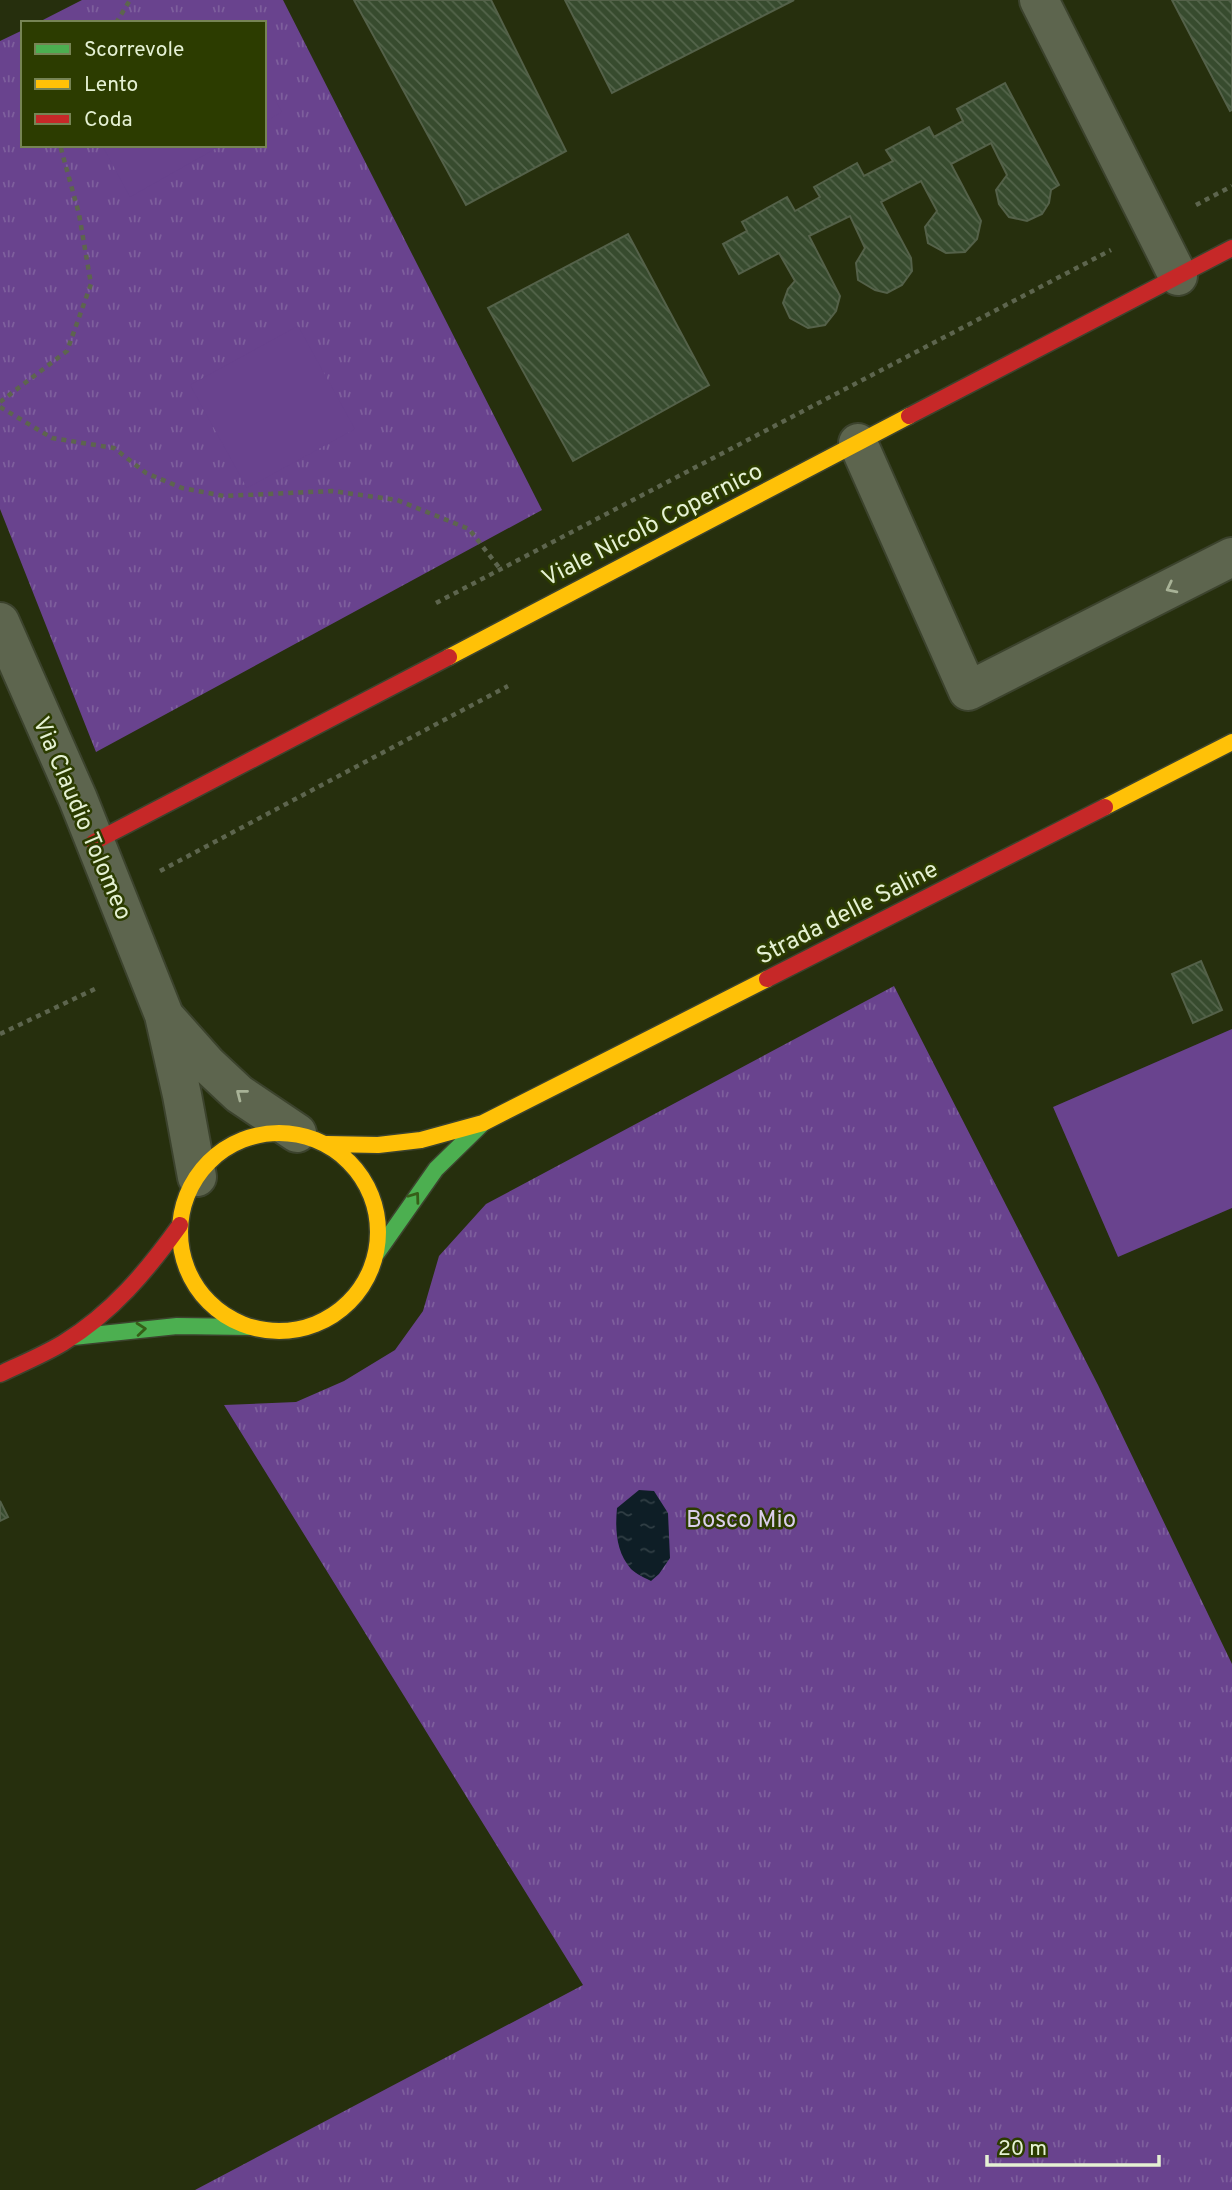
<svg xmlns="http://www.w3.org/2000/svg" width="1232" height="2190" font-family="Overpass,sans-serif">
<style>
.grass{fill:url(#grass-tufts)}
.garden{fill:#69438e}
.water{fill:url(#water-ripples)}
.building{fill:url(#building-back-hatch);stroke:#546149;stroke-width:2}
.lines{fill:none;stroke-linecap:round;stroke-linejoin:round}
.street-casing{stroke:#3c432d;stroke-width:42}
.fast-casing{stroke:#3c432d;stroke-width:19}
.slow-casing{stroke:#3c432d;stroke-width:19}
.jam-casing{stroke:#3c432d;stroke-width:19}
.path{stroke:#5d654e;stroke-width:4.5;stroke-dasharray:5 5;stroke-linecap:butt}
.street{stroke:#5d654e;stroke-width:38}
.fast{stroke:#4caf50;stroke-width:16}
.slow{stroke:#ffc107;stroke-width:16}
.jam{stroke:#c62828;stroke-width:16}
.oneway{stroke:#a8b297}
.oneway2{stroke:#365e18}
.labels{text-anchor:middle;stroke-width:5;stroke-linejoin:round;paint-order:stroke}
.street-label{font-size:24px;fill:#e5f1d3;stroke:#2c3c00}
.park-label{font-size:24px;fill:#dbcfeb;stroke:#2c3c00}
</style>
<defs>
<pattern id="grass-tufts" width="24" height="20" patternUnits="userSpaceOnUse" patternTransform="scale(1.75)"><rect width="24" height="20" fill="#69438e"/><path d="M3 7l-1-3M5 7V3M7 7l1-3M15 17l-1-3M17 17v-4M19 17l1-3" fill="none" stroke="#7e5f9d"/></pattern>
<pattern id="water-ripples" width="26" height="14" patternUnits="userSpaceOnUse" patternTransform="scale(1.75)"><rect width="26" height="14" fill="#0e1e26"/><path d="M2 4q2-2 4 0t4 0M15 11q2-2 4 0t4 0" fill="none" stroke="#313f45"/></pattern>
<pattern id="building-back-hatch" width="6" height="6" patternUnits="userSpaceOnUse" patternTransform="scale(1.75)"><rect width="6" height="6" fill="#374b2e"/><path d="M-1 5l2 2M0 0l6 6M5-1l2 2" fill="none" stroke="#54654b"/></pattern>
</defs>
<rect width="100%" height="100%" fill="#262f0d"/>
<path class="grass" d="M82,0H283L542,510L96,752L0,509V41L23,30V145H264V23H37Z
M894,986L1098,1385L1232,1664V2190H195L583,1985L224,1405L296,1402L344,1381L395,1350L423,1311L439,1256L486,1204Z"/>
<path class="garden" d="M264,80L282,112L264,122Z
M102,145H222L130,197Z
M298,326L355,429L247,488L190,385Z
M1232,1029V1208L1118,1257L1053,1107Z"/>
<path class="water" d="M639,1490L654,1491L668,1513L670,1558L659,1574L651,1581C645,1578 636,1574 631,1569C616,1552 615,1529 617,1508Z"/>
<path class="building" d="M354,0H491L566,151L466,205Z
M565,0H794L612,93Z
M1172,0H1232V110L1230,111Z
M1005,83L1059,185L1051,190L1049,203L1042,214L1027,221L1009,217L999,204L996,190L1007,175L991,143L951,164L981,221L977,239L965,252L946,253L928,243L925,227L937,211L921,181L881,202L911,258L912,271L902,285L887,293L875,290L858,280L856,263L865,248L850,216L809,236L840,296L836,311L825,325L808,328L790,318L783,303L788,289L795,281L779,253L739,274L723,244L747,231L742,222L787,197L795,211L820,197L814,187L857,163L864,176L893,161L886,150L929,127L934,137L963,121L957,109Z
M628,234L709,385L573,461L488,308Z
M1201,961L1222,1010L1193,1023L1172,974Z
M0,1501L8,1517L0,1521Z"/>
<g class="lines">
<defs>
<path id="street" d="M1039,0L1178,276
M858,443L968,691L1232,557
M0,622L78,799L164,1015L182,1095L197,1177
M167,1019L207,1064L239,1094L297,1133"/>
<path id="fast" d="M377,1253L436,1169L481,1125
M73,1337L177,1326L249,1327"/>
<path id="slow" d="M449,657L909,416
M1105,807L1232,742
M180 1232a99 99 0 1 1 198 0a99 99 0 1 1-198 0Z
M327,1144L378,1145L421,1140L483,1123L767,979"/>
<path id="jam" d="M909,416L1232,248
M94,842L449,657
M767,979L1105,807
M0,1374C21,1364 43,1355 63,1343C112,1313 147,1271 180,1225"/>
</defs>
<use href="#street" class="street-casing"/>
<use href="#fast" class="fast-casing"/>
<use href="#slow" class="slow-casing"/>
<use href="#jam" class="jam-casing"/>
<path class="path" d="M116,23L130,0
M1196,205L1232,186
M0,402L67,351L91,284L79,214L60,145
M0,407L52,438L114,448L146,473L182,488L224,496L332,491L397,500L469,529L501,570
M436,603L1111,250
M160,871L508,686
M0,1034L99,987"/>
<use href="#street" class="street"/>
<use href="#fast" class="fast"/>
<use href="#slow" class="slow"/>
<use href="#jam" class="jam"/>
</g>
<defs><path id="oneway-chevron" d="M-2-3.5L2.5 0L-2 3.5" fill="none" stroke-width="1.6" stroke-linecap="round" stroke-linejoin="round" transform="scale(1.75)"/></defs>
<g class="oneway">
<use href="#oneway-chevron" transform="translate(1171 588) rotate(153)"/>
<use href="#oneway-chevron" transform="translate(241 1094) rotate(-142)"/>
</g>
<g class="oneway2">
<use href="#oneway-chevron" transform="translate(415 1197) rotate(-54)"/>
<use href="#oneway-chevron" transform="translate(141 1329) rotate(-5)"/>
</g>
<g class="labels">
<g class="street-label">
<text transform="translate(652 524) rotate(-27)" y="8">Viale Nicolò Copernico</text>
<text transform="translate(83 818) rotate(67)" y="8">Via Claudio Tolomeo</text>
<text transform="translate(847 912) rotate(-27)" y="8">Strada delle Saline</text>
</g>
<g class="park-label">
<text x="741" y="1527">Bosco Mio</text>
</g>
</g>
<rect x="21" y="21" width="245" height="126" fill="#2c3c00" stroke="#768454" stroke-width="2"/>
<rect x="35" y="44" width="35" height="10" fill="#4caf50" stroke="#768454" stroke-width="2"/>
<text x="84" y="56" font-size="21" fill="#e5f1d3">Scorrevole</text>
<rect x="35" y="79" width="35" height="10" fill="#ffc107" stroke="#768454" stroke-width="2"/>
<text x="84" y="91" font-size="21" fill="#e5f1d3">Lento</text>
<rect x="35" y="114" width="35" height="10" fill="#c62828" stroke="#768454" stroke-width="2"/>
<text x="84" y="126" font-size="21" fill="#e5f1d3">Coda</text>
<path d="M987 2155v10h172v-10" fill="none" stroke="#e5f1d3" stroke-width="3.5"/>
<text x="998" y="2155" font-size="21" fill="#e5f1d3" stroke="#2c3c00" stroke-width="5" paint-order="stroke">20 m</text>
</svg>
